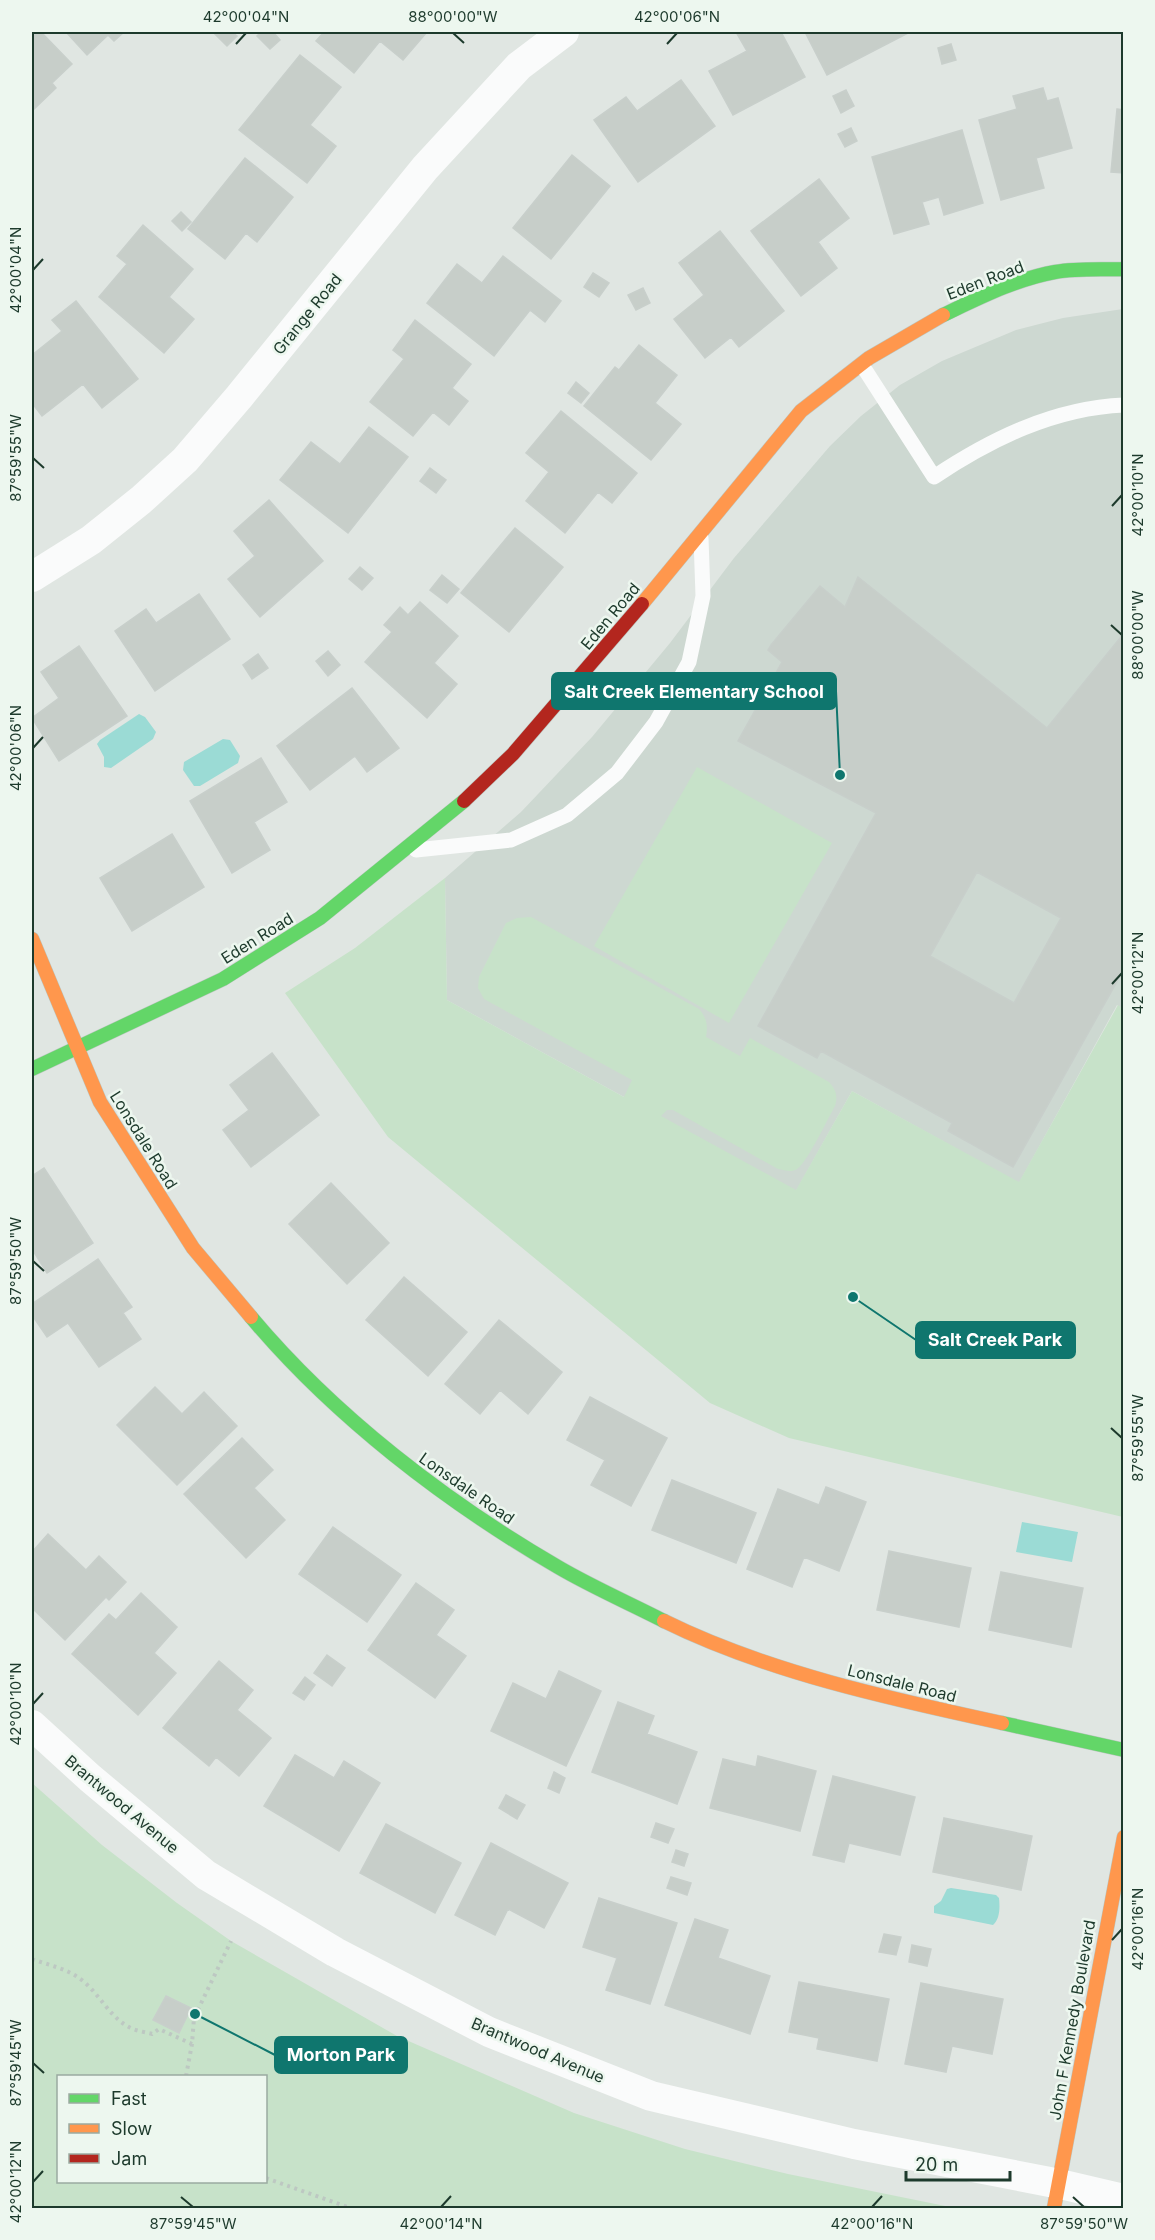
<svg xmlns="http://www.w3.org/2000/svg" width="1155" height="2240" font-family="Inter,sans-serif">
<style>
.built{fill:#cdd8d1}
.green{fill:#c7e2c9;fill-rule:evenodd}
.water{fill:#9bdbd5}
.building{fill:#c7cec9;stroke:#c8cfcb;stroke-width:1.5;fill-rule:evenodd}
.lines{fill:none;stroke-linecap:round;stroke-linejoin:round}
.fast-casing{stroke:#bbc6c0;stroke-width:15}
.slow-casing{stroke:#bbc6c0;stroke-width:15}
.jam-casing{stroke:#bbc6c0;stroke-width:15}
.path{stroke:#bdc8c2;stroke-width:4;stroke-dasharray:3 4.5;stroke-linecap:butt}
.lane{stroke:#fafbfb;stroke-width:15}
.street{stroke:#fafbfb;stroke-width:30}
.fast{stroke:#63d668;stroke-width:14}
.slow{stroke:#ff974d;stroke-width:14}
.jam{stroke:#b3261e;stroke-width:14}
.ticks{fill:none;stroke:#1d3a2c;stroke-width:2}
.labels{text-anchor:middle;stroke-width:5;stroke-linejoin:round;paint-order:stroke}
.street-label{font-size:16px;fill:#1d3a2c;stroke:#edf7ef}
.leader{fill:none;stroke:#0f766e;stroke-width:2}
.callout-dot{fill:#0f766e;stroke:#edf7ef;stroke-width:2}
.callout{fill:#0f766e;stroke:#0f766e;stroke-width:2}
.callout-label{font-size:18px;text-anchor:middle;font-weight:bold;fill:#fff}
.neatline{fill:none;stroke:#1d3a2c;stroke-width:2}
.ticks-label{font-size:15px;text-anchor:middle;fill:#1d3a2c}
</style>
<rect width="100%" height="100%" fill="#e0e6e2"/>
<path class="built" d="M1123,309V1009L1117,1005L1019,1183L852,1091L796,1191L447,1000L445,878L521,812L592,737L670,643L734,558L830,446L861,416L900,385L942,361L1016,330L1063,318Z"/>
<path class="green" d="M697,767L832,843L729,1023L594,946Z
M445,878L447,1000L624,1097L632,1080L484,999L478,988L479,977L506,923L517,918L531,917L699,1009C707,1018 708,1026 706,1037L740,1056L750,1038L829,1082C836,1090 838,1096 835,1106C828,1118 807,1163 797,1169C791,1173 784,1170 778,1169L673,1110H667L661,1116L796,1190L852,1091L1019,1182L1118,1005L1123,1009V1517L789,1438L710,1403L388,1137L285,993L355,948Z
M32,1783L102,1845L177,1903L231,1941L397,2036L574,2113L685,2149L788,2174L955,2208H32ZM58,2076H266V2182H58Z"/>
<path class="water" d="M139,714L145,717L156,732L153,739L111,768L104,767V757L97,744L100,740Z
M223,739L230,740L240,756L238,763L200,786H194L183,770L184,762Z
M1022,1522L1078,1532L1072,1562L1016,1552Z
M951,1888L996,1895L999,1898C1000,1907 1000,1919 993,1925L934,1913V1906L941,1901L947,1889Z"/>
<path class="building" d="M37,32H41L72,64L52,83L56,88L32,111V37Z
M66,32H124L114,41L108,35L87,55Z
M218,32H232L237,36L227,46L215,34Z
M261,32H273L280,40L270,49L257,36Z
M324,32H427L403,60L380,41L354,73L316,41Z
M736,32H781L805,77L733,115L709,71L747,51Z
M805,32H907L908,33L827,75Z
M951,44L956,60L942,64L938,48Z
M300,55L341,87L310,125L336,146L307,183L239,130Z
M681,80L715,126L638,182L594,120L626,97L637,111Z
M1043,88L1047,101L1058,98L1072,148L1036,158L1044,188L1001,200L979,120L1017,109L1013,96Z
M846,90L854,106L841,113L833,96Z
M1117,109L1124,110V173L1111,172Z
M851,128L857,141L845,147L838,134Z
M962,130L983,203L944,215L939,197L922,202L929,224L894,234L872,157Z
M572,155L610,186L551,259L513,228Z
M245,158L293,197L257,242L246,233L225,259L188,229Z
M819,179L849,218L818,242L837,268L801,296L751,231Z
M181,212L191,222L182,231L172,221Z
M143,225L193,269L169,297L194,319L164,353L99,297L127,264L117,256Z
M720,231L784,311L739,347L731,337L705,358L674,319L704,295L679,263Z
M503,256L561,301L545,322L530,310L494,356L427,303L457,264L482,283Z
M593,273L609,283L599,297L584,287Z
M643,288L650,303L636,310L628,295Z
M76,301L138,379L102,408L83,384L42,416L32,403V355L62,331L52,320Z
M415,320L471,364L452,388L468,401L449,425L433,412L413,436L370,402L404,359L393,350Z
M639,345L677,375L655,403L681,424L651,460L584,406L615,367L619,370Z
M576,382L589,393L581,403L568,393Z
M561,411L637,473L612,503L598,492L565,533L526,501L549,472L526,453Z
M369,427L408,457L348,533L280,480L311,442L340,464Z
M430,468L446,480L436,493L420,481Z
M269,500L323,561L260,617L228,579L255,556L234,531Z
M515,528L563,567L509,632L461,593Z
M360,567L373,578L362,590L349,579Z
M442,575L459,589L447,603L430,590Z
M858,577L1047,728L1124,633V969L1013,1167L948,1131L952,1123L821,1051L817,1058L758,1026L876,813L738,741L782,662L768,650L771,645L820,586L845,607ZM977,872L1061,918L1014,1003L930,956Z
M199,594L230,639L155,691L115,631L146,609L156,623Z
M420,602L458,636L434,663L457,684L427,718L365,662L392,632L384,625L400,607L408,615Z
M79,646L127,716L59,761L32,718L59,698L41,672Z
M328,651L340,665L328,676L316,661Z
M258,654L268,668L252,679L243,665Z
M352,688L399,748L367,772L355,756L310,790L277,746Z
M261,758L287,802L254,822L270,850L232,873L190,801Z
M172,834L204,887L132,931L100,878Z
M272,1053L319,1115L251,1167L223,1130L249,1110L230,1085Z
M44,1168L93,1243L47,1273L32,1249V1176Z
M331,1183L389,1243L347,1284L289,1224Z
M98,1259L132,1307L123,1313L141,1339L99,1367L68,1323L47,1337L32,1315V1304Z
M404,1277L467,1332L428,1376L366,1320Z
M499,1320L562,1372L528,1414L500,1390L480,1414L445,1384Z
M155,1387L182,1414L204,1392L237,1426L177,1485L117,1425Z
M590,1397L667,1438L631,1506L591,1485L605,1460L567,1440Z
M242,1438L273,1470L254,1488L285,1520L246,1558L184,1494Z
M672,1480L756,1513L736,1563L652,1530Z
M826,1487L866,1502L839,1571L804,1557L792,1587L747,1569L778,1489L819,1505Z
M333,1527L401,1575L367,1622L299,1574Z
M48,1534L86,1570L99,1556L126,1582L109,1600L106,1597L65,1640L32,1608V1598L35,1595L32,1592V1552Z
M889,1551L971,1568L959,1627L877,1610Z
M1001,1572L1083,1588L1071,1647L989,1630Z
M416,1583L454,1610L436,1635L466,1656L435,1698L368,1650Z
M141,1593L177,1627L154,1653L176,1673L138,1715L72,1654L109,1614L116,1620Z
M327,1655L345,1668L332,1686L314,1673Z
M219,1661L253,1690L237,1710L271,1738L239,1776L216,1757L209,1766L163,1728Z
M559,1671L601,1691L566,1766L491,1731L513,1683L546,1699Z
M305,1677L315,1685L304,1700L293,1693Z
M618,1702L654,1716L647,1734L697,1752L677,1804L592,1772Z
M295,1755L334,1778L344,1761L380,1783L339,1851L264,1806Z
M758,1756L816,1771L800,1831L710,1808L723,1759L756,1767Z
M554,1772L565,1778L559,1793L548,1788Z
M833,1776L915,1797L900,1855L849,1843L844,1862L813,1855Z
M506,1795L525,1805L517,1819L499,1808Z
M944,1818L1032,1836L1021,1890L933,1872Z
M656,1823L674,1829L668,1843L651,1837Z
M386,1824L461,1863L435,1913L360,1873Z
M491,1843L568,1883L544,1928L508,1909L495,1935L455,1915Z
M676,1850L688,1854L684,1866L672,1862Z
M671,1877L691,1883L687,1895L667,1888Z
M599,1898L677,1923L650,2004L606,1990L617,1958L583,1947Z
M695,1919L728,1930L718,1958L770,1976L750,2034L665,2005Z
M884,1934L901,1937L896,1955L879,1952Z
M912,1945L931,1949L927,1966L909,1962Z
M799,1982L889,1999L877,2061L817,2049L819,2038L789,2032Z
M921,1983L1003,1999L992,2054L952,2046L946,2072L905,2064Z
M166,1996L191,2008L179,2033L153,2020Z"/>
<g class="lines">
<defs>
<path id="fast" d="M943,315C979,298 1016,279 1055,272C1078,268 1101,270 1124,269
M32,1069L223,979L320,918L464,801
M251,1317C334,1416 446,1502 558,1567C592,1587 629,1603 664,1621
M1002,1723L1124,1750"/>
<path id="slow" d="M642,604L801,411L869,358L943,315
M32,939L100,1102L193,1248L251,1317
M664,1621C767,1672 891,1699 1002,1723
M1054,2208L1124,1837"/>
<path id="jam" d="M464,801L513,754L642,604"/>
</defs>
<use href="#fast" class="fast-casing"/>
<use href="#slow" class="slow-casing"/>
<use href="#jam" class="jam-casing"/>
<path class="path" d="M32,1959C48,1965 65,1968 79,1978C99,1992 108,2016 129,2027C136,2031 145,2032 152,2034L159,2029L192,2044L194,2018L231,1941
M186,2076L192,2044
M266,2178L350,2208"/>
<path class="lane" d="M862,365L934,477C991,439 1054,408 1124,405
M416,850L511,840L567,815L617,773L656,722L689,662L703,596L701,538"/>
<path class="street" d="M32,577L91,540L141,500L185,460L239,397L425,168L519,66L564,32
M32,1725L90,1778L206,1875L335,1952L489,2032L651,2096L854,2144L1060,2184L1124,2199"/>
<use href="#fast" class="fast"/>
<use href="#slow" class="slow"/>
<use href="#jam" class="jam"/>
</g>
<path class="ticks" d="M453,33L464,43M236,44L246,33M667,44L677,33M33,270L43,259M33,458L44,468M1112,506L1122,495M1111,625L1122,635M33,748L43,737M1112,984L1122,973M33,1261L44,1271M1111,1428L1122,1438M33,1704L43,1693M1112,1940L1122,1929M33,2063L44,2073M33,2182L43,2171M181,2197L193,2207M1073,2197L1084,2207M441,2207L451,2196M872,2207L882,2196"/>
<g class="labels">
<g class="street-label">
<text transform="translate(985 280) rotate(-21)" y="6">Eden Road</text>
<text transform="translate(307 314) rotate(-51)" y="6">Grange Road</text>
<text transform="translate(610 616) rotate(-50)" y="6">Eden Road</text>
<text transform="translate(257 938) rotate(-32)" y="6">Eden Road</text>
<text transform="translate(144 1140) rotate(58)" y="6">Lonsdale Road</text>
<text transform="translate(467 1488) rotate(35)" y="6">Lonsdale Road</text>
<text transform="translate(902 1683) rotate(14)" y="6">Lonsdale Road</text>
<text transform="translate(122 1804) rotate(40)" y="6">Brantwood Avenue</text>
<text transform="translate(1072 2020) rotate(-80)" y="6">John F Kennedy Boulevard</text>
<text transform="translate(538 2050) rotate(23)" y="6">Brantwood Avenue</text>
</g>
</g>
<path class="leader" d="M840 775L836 691M853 1297L916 1340M195 2014L275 2055"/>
<g class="callout-dot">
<circle cx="840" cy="775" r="6"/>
<circle cx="853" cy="1297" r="6"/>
<circle cx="195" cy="2014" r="6"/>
</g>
<g class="callout">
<rect x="552" y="673" width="284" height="36" rx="6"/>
<rect x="916" y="1322" width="159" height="36" rx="6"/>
<rect x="275" y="2037" width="132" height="36" rx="6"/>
</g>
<g class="callout-label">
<text x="694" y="698">Salt Creek Elementary School</text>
<text x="995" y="1346">Salt Creek Park</text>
<text x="341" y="2061">Morton Park</text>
</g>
<rect width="1155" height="2240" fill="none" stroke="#edf7ef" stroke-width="66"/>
<rect x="57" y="2075" width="210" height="108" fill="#edf7ef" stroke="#9aaba1" stroke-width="1.5"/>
<rect x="69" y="2094" width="30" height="9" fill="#63d668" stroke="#9aaba1" stroke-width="1.5"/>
<text x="111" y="2105" font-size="18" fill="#1d3a2c">Fast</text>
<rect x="69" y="2124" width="30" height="9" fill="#ff974d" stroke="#9aaba1" stroke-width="1.5"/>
<text x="111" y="2135" font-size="18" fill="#1d3a2c">Slow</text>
<rect x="69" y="2154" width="30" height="9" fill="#b3261e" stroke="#9aaba1" stroke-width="1.5"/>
<text x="111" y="2165" font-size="18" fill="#1d3a2c">Jam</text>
<path d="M906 2171v9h104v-9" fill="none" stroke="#1d3a2c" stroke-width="3"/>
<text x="915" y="2171" font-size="18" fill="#1d3a2c" stroke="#edf7ef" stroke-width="4.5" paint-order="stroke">20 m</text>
<rect x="33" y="33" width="1089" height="2174" class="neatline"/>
<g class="ticks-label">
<text x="246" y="22">42°00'04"N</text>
<text x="453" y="22">88°00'00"W</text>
<text x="677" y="22">42°00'06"N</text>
<text transform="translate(16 270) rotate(-90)" y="5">42°00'04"N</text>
<text transform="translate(16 458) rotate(-90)" y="5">87°59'55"W</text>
<text transform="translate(1138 495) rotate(-90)" y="5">42°00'10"N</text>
<text transform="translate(1138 635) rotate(-90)" y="5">88°00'00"W</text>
<text transform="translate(16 748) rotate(-90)" y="5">42°00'06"N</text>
<text transform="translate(1138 973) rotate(-90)" y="5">42°00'12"N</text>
<text transform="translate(16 1261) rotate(-90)" y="5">87°59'50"W</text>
<text transform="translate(1138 1438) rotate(-90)" y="5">87°59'55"W</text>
<text transform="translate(16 1704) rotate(-90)" y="5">42°00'10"N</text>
<text transform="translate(1138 1929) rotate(-90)" y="5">42°00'16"N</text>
<text transform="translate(16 2063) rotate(-90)" y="5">87°59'45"W</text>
<text transform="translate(16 2182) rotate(-90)" y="5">42°00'12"N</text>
<text x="193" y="2229">87°59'45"W</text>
<text x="441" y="2229">42°00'14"N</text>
<text x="872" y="2229">42°00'16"N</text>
<text x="1084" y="2229">87°59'50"W</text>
</g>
</svg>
